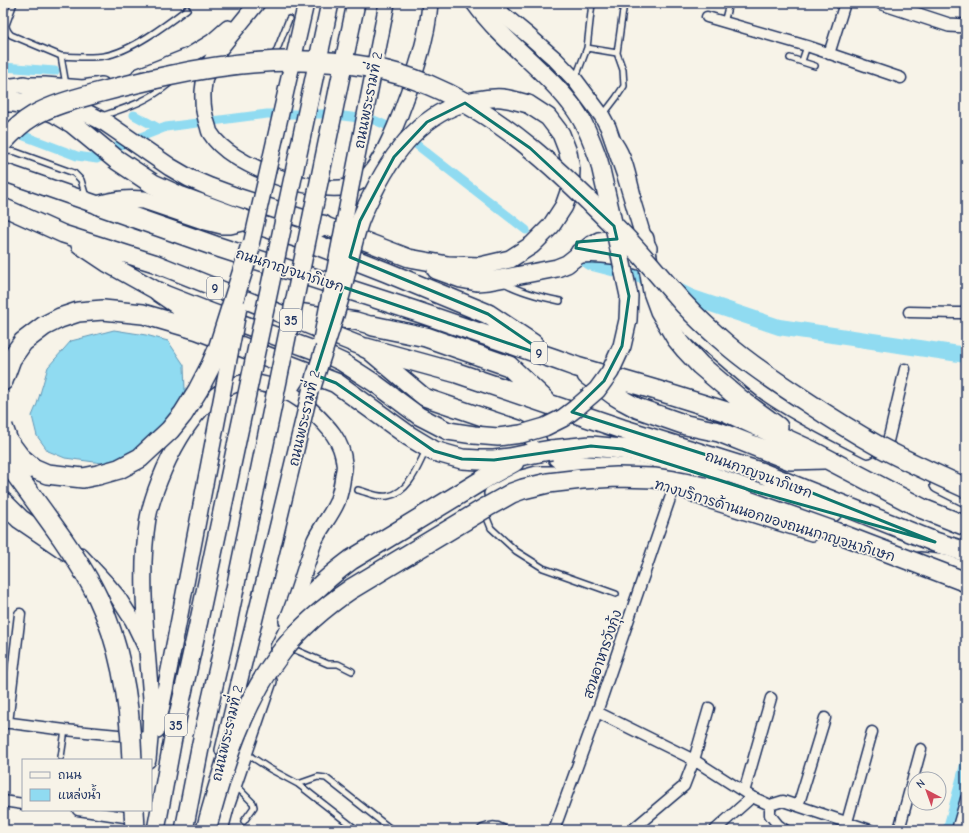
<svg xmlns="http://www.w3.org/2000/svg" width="969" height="833" font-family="'Comic Neue','Playpen Sans Thai',sans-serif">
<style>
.water{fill:#90dbf1;stroke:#6196b6}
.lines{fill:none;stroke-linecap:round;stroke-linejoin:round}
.canal{stroke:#90dbf1;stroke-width:9}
.river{stroke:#90dbf1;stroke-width:16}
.service-casing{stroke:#1b2f5e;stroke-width:8}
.minor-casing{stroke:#1b2f5e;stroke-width:13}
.tertiary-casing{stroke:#1b2f5e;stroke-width:16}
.secondary-casing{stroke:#1b2f5e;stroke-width:18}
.trunk-casing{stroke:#1b2f5e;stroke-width:20}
.motorway-casing{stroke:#1b2f5e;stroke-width:22}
.service{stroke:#f7f3e8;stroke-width:5}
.minor{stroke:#f7f3e8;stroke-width:10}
.tertiary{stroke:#f7f3e8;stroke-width:13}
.secondary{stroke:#f7f3e8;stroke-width:15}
.trunk{stroke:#f7f3e8;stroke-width:17}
.motorway{stroke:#f7f3e8;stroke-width:19}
.secondary-bridge-casing{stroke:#1b2f5e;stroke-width:18;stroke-linecap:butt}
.trunk-bridge-casing{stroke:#1b2f5e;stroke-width:20;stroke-linecap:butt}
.motorway-bridge-casing{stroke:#1b2f5e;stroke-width:22;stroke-linecap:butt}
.secondary-bridge{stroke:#f7f3e8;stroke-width:15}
.trunk-bridge{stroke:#f7f3e8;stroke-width:17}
.motorway-bridge{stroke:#f7f3e8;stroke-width:19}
.marked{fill:none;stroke:#0f766e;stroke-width:3;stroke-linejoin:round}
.labels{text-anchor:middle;stroke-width:3.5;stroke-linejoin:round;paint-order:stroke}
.shield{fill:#f7f3e8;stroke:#5d6a87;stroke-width:1}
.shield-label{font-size:13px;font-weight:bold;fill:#1b2f5e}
.street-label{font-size:14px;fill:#1b2f5e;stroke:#f7f3e8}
</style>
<rect width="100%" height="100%" fill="#f7f3e8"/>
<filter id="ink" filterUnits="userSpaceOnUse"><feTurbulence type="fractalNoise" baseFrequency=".025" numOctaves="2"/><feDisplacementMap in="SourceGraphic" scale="8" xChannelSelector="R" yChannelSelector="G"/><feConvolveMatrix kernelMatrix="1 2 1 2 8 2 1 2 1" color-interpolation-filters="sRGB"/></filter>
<g filter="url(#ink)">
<path class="water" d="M114,330L146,335L168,341L184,365L185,390L173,417L134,454L102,463L65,458L48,451L37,436L32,416L37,404L48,367L71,341Z"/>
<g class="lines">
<path class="canal" d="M3,67L55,71
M134,115L160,129
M3,128L77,156L97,159L118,146L166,127L267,114H328L374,120L399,131L526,230
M947,830L966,759"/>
<path class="river" d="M589,262L651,278L690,297L779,327L966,355"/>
<defs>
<path id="service" d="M14,3L6,25C6,29 8,32 11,35L61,56L66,85
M724,23L729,3
M587,48L617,53
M61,56C76,57 90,58 104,56C130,52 166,25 187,9
M271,57L276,52L289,19
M790,58L815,66
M802,61L807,46
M576,77L587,48L592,3
M603,115L616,98L624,86L623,70L617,53L624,3
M102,116C129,107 148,101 170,83
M619,141C630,157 633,176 638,195
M3,153L9,151L16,152L74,173L81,180L86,197
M504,283C521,292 540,297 560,301
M358,490C367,492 378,498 388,496C409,493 418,466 426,450
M485,513L491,528L516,551L543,568L616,594
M291,648L328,664H338L352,671
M247,754L270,769L298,784L357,830
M61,757L65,730
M298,784L318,777L326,778L392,830
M236,786L253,803L254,807L244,821"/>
<path id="minor" d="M707,17L807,46L901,78
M829,54L845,3
M909,312L957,313H963L966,311
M885,454L905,369
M597,712L694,760L752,797L770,805L783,801L870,830
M3,722L65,730L150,738
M7,723L20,614
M744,792L771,698
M3,801L23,804
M770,805V815L778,825L785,830
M798,806L825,718
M78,810L138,819
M847,822L872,732
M483,830C490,827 495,826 502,830
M554,830L597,712L674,487
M632,830L684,786L694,760L709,708
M715,830L752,797
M899,830L921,749
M957,830L966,799"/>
<path id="tertiary" d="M882,3L949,25L966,26"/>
<path id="secondary" d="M257,3L214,56C201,76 200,104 208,126C209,129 209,132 211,134C229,165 313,195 347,187C352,186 357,183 361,181C386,167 419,66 425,36C428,25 429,14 430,3
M489,3L529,36L555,59L575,80L602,116L608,127L625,176L644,239L649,248
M139,76L189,56L212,42L228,28
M3,87L21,85H45L83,88L102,85
M663,285C672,316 697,335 720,354C738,369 755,386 775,399C804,418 836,434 868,450
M938,485L966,499
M676,487L708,500L812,533
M492,494L522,478L537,474H569
M80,555L106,583L117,596L133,621L147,650L151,699L150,738L148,760
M920,560L946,563L966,570
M147,650C144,606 141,562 148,518C156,476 195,392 241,383C251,381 264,384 274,387C286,391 297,396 306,405C323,422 342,437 344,463C345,467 344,471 343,475C342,484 340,494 337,502C331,516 320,528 314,542C311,549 310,556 307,563C301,582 295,602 287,621
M157,730L177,630
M223,750L239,683
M220,830L227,804L269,681"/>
<path id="trunk" d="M475,3C502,41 542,67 570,103C584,120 592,141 599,161
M24,85L57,98L106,123L170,167L189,178L210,187L237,197L323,225L409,258L448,265L480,266L510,259L532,245L551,226L564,206L570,189L571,170L568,152L561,134L548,117L528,104
M3,172L101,206
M97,205C113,201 127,198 144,200L206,221L222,225H230L247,221
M3,207L63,234L154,263L366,348L424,397L518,429L529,435L538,442
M80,245L107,263L159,292L210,312L327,355L342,362L376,384
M436,270L461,279L477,282L489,281L557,268L567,264L591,245L599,241L607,240L631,238
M291,311L356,321L373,326
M557,458L563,462L570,464L622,467L646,473
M156,830L173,738L199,620
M184,830L201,743L225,637"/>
<path id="motorway" d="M3,102H14L35,105L55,113L72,123L117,160L153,184L179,196L247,221L299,238L386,272L488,314L533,344
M101,206L215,246L415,311L555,359L577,367L656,390L727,412L812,451L923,509L966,526
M299,238L323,225
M644,239L653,292L660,311L676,338L685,349L700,365L741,400L778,427
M580,253C600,251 630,255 648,263
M159,292L212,328
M373,326L426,337L509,366L545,400
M366,348L457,373L622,429L760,472L935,542L966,552
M587,375L614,395L624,401L637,408L686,425L719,432L790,460L824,459
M3,381L11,359L23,342L44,326L60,318L78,312L103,310L143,314L198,330L336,383L409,436L434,451L462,459L479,460H494L510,458L539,452
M286,391L295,377L299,369
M551,450L591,446L622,449L651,456L753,491L832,512
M3,502L20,519L73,555
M280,648C290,628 300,607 316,590C326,579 339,569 351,560L494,473L514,462"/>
</defs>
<use href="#service" class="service-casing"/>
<use href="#minor" class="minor-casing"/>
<use href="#tertiary" class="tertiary-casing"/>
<use href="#secondary" class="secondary-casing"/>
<use href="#trunk" class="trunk-casing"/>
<use href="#motorway" class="motorway-casing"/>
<use href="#service" class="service"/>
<use href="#minor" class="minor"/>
<use href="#tertiary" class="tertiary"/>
<use href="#secondary" class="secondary"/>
<use href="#trunk" class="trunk"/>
<use href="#motorway" class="motorway"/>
<defs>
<path id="secondary-bridge" d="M248,258L306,3
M321,340L387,3
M177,630L239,307
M239,683L275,537L314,375"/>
<path id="trunk-bridge" d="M376,384L419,416L448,431L474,435L498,437L521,434L545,427L563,418L575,409L597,390L610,372L622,346L628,320L629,296L613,222L599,161
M312,387C322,355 333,324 342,291C348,268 352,244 360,221C364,211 368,202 373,193C394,150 427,108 477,100C485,99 494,97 502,98C511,99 520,102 528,104
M199,620L330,3
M225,637L356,3"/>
<path id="motorway-bridge" d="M3,142C12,132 21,123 33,116C52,105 75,99 97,93C120,87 144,81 168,76C251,58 349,51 429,85C506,117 567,178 624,236C645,258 664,282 684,304C697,318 711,331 725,343C750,365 779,384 807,402C831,418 855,433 880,447C908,462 937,475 966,488
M3,427L8,441L20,457L33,468L47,474L83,478L98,475L119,469L140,458L170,430L183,414L198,390L211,365L218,349L250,248
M539,452L551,450
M3,457C23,484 43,511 62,538C75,557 88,577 98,598C122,648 130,705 132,760
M134,810L135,830
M206,830C223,767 242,702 283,650C302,626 326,606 351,589L487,507L512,493L523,489L548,483L582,479L617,477L654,478L674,481L715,489L830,530L966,582"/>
</defs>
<use href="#secondary-bridge" class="secondary-bridge-casing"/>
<use href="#trunk-bridge" class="trunk-bridge-casing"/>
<use href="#motorway-bridge" class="motorway-bridge-casing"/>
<use href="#secondary-bridge" class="secondary-bridge"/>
<use href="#trunk-bridge" class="trunk-bridge"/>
<use href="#motorway-bridge" class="motorway-bridge"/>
</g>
</g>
<path class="marked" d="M465,103L530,148L614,226L617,239L577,242L576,248L620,256L629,296L622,346L604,381L572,412L760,472L935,542L753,491L622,449L591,446L494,460L462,459L434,451L336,383L315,375L343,287L534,352L536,347L488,314L350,257L360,221L394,157L427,122Z"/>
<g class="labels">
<g class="shield">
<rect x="207" y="277" width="16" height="22" rx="3"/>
<rect x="280" y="309" width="22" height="22" rx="3"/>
<rect x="531" y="342" width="16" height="22" rx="3"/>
<rect x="165" y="714" width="22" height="22" rx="3"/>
</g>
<g class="shield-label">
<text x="215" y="293">9</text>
<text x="291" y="325">35</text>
<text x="539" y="358">9</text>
<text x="176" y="730">35</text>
</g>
<g class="street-label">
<text transform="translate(368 100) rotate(-79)" y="5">ถนนพระรามที่ 2</text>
<text transform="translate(290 270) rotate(18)" y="5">ถนนกาญจนาภิเษก</text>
<text transform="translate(304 418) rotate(-77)" y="5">ถนนพระรามที่ 2</text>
<text transform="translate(759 474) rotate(20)" y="5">ถนนกาญจนาภิเษก</text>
<text transform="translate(775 520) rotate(17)" y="5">ทางบริการด้านนอกของถนนกาญจนาภิเษก</text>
<text transform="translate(602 654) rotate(-71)" y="5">สวนอาหารวังกุ้ง</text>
<text transform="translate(227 733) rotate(-77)" y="5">ถนนพระรามที่ 2</text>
</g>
</g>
<rect width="969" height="833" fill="none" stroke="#f7f3e8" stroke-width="16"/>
<rect x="8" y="8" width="953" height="817" fill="none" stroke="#1b2f5e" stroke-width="1.5" filter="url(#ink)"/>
<rect x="22" y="759" width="130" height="52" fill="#f7f3e8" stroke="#9fa5b1"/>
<rect x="30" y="772" width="20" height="6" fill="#f7f3e8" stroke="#9fa5b1"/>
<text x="58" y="779" font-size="12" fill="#1b2f5e">ถนน</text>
<rect x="30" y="789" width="20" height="12" fill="#90dbf1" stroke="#9fa5b1"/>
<text x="58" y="799" font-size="12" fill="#1b2f5e">แหล่งน้ำ</text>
<g transform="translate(927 791) rotate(319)"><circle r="19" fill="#f7f3e8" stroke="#9fa5b1"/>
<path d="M0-3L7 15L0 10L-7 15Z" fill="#d1495b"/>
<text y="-6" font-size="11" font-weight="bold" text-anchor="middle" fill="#1b2f5e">N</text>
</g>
</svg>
